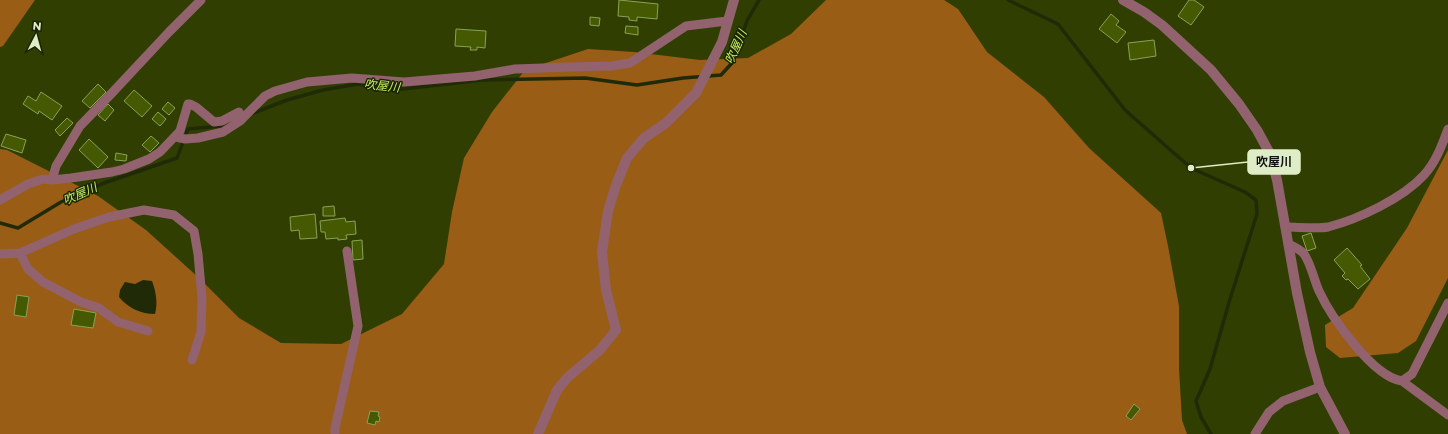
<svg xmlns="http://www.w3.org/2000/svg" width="1448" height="434" font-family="Montserrat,'Noto Sans JP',sans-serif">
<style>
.forest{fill:#9a5d15}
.water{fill:#202a07}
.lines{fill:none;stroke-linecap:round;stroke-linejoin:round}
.stream{stroke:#202a07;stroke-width:3.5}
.building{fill:#445902;stroke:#8aa257}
.minor{stroke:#92636e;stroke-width:9}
.tertiary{stroke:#92636e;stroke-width:10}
.labels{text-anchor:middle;stroke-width:3;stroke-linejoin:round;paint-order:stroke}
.water-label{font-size:12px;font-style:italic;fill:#c6ef64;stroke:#1b2404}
.leader{fill:none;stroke:#dfedc7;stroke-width:1.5}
.callout-dot{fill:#dfedc7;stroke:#1b2404;stroke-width:1.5}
.callout{fill:#dfedc7;stroke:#dfedc7;stroke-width:1.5}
.callout-label{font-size:12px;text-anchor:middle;font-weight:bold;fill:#111}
</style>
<rect width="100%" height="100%" fill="#303f01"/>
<path class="forest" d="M0,0H35L3,46L0,47Z
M826,0H944L958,9L987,52L1044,97L1089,148L1161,213L1168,246L1179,306V369L1182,420L1187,434H0V149L7,150L98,196L146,230L199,278L239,318L281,343L341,344L402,314L444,264L452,212L464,158L492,112L525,70L588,49L634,52L700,60L748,58L791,34Z
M1448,150V278L1416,341L1398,353L1340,358L1326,347L1325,325L1353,308L1407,228Z"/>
<path class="water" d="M143,280L152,281C156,291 158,304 155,314C141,314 128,308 119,297L120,290L125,282L135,284Z"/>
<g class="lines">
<path class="stream" d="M1008,0L1058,24L1125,110L1191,168L1245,192L1256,200L1257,214L1230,299L1210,369L1196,401L1201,417L1211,434
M251,114L287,100L323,90L358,84L394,90L482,80L585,78L637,85L683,78L721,75L732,63L747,21L759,0
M0,223L18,228L61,202L104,183L177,158L188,129L221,126L234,120"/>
</g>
<path class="building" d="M619,0L658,4L657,19L637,17V21L629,20V17L618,16Z
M1189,0H1194L1204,7L1191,25L1178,16Z
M1111,14L1119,21L1116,25L1126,32L1117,43L1099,29Z
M590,17L600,18L599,26L590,25Z
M626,26L638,27V35L625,33Z
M456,29L486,31L485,48L477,47V50H470L471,47L455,46Z
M1154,40L1156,56L1130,60L1128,43Z
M98,84L106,92L90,108L82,101Z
M134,90L152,106L142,117L124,101Z
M41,92L62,106L52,120L39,111L38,114L23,104L28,96L36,101Z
M168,102L175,108L169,115L162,109Z
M108,104L114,110L105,121L98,115Z
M158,112L166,119L160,126L152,119Z
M67,118L73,123L60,136L55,130Z
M6,134L26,140L22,153L1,146Z
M151,136L159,143L150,152L142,145Z
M89,139L108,157L98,168L79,150Z
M116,153L127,155L126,161L115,160Z
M334,206L335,216H323V207Z
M315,214L317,238L300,239L299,230L291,231L290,217Z
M345,218L346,222L355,221L356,234L346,235L347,239L338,240V238L326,239L325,232H321L320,221Z
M1311,233L1316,248L1307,251L1302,236Z
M362,240L363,259L353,260L352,241Z
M1347,248L1362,265L1360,266L1370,279L1358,289L1348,279L1346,280L1342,276L1345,273L1334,260Z
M17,295L29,297L26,317L14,315Z
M74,309L96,313L93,328L71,325Z
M1134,404L1140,409L1131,420L1126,416Z
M370,411L379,412L378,416L380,417L379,422L376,421L375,425L367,423Z"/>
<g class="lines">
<path class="minor" d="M176,137L185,139L198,138L223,132L240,121L265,96L275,91L307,82L352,78L404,82L475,76L515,69L570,67L611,66L630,63L686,26L727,21
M52,180L56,166L80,126L111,94L169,32L201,0
M0,200L28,184L43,179L52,180L71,178L112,172L124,169L149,159L160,152L180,131L188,104H190L196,107L214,122L222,121L239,112
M1286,227C1297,227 1318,229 1328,227C1359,219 1403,198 1424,175C1436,162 1442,145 1448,129
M1289,244C1294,247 1301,250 1304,254C1311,264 1314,280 1319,291C1331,317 1373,377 1402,381L1412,374L1448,303
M20,253L74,229L109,217L144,210L174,215L194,231L198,254L202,298L201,332L192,360
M0,254L20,253L28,269L43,282L81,302L99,308L118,322L148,331
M1402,381L1448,415
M335,434V428L358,326L347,251
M1255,434L1269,412L1283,401L1320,387"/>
<path class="tertiary" d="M1123,0L1144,12L1162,25L1211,70L1239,104L1257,130L1269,152L1277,180L1297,293L1310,352L1320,387L1345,434
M538,434L557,390L568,377L600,350L616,330L606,290L602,252L608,211L616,185L627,158L644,138L666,123L696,93L722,42L734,0"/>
</g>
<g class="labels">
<g class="water-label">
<text transform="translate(736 47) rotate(-66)" y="4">吹屋川</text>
<text transform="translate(382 86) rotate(6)" y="4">吹屋川</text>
<text transform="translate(80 194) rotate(-24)" y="4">吹屋川</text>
</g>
</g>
<path class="leader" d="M1191 168L1248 162"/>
<circle class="callout-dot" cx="1191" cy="168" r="4"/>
<rect class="callout" x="1248" y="150" width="52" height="24" rx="4"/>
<g class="callout-label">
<text x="1274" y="166">吹屋川</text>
</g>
<g transform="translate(36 36) rotate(6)" stroke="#1b2404" stroke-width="3" paint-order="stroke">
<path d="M0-3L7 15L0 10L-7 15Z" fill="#dfedc7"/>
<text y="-6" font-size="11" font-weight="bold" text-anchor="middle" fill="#dfedc7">N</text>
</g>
</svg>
